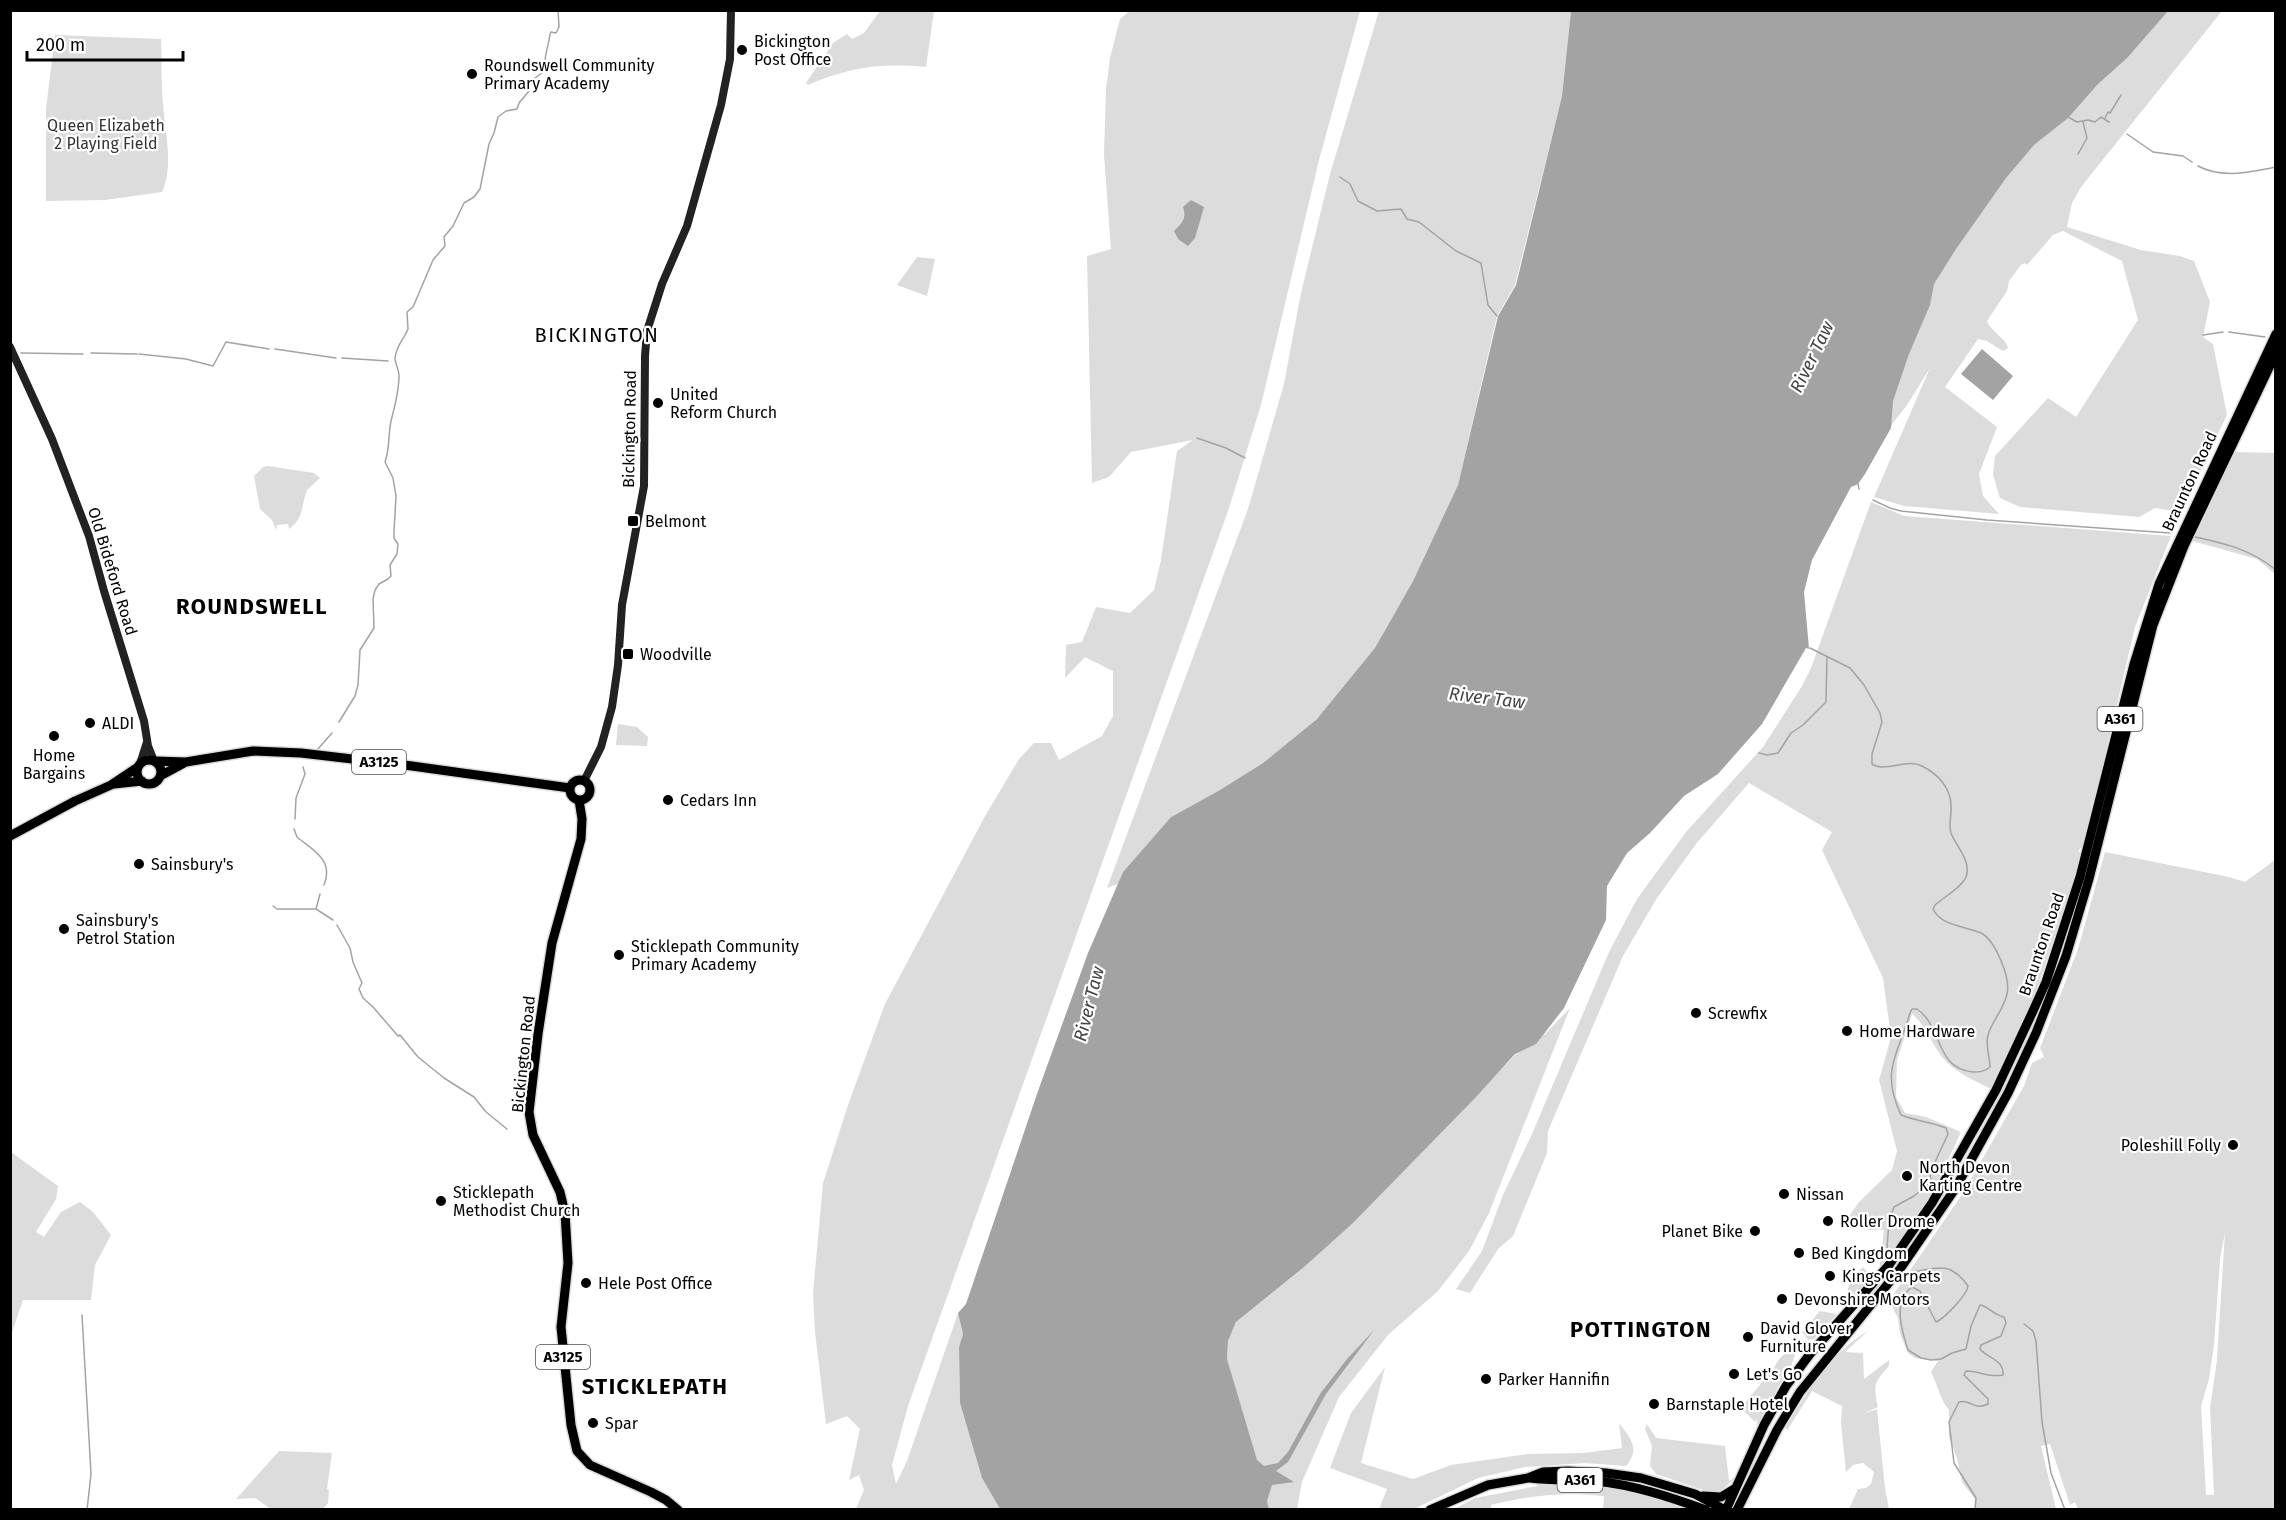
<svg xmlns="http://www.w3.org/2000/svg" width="2286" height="1520" font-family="'Fira Sans',sans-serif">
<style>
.green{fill:#dcdcdc;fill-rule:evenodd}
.water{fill:#a3a3a3}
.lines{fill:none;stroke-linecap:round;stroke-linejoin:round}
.stream{stroke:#a3a3a3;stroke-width:1.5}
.primary-casing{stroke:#dbdbdb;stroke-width:12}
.secondary{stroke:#222;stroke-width:8}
.primary{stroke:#000;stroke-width:9}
.poi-dot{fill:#000;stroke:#fff;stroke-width:2}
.labels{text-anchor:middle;stroke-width:4.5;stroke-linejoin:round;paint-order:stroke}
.shield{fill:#fff;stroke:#4c4c4c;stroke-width:1.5}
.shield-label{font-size:15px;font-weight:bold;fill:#000}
.poi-label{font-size:16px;fill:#000;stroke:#fff;text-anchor:start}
.park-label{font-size:16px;fill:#333;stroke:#fff}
.street-label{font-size:16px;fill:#000;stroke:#fff}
.water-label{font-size:18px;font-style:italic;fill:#444;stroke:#fff}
.quarter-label{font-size:20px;letter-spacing:1.5px;fill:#000;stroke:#fff}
.district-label{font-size:22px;font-weight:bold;letter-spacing:1.5px;fill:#000;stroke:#fff}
</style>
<rect width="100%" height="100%" fill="#fff"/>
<path class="green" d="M1131,10L1360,11L1319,160L1261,405L1229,508L908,1406L892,1465L896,1484L907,1461L958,1313L963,1334L959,1347L960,1403L982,1478L1000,1509H856L864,1490L859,1475L849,1480L860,1429L847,1416L826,1424L815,1332L813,1293L823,1183L849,1102L885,1004L984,818L1019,759L1034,743H1051L1059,760L1102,736L1113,716V671L1085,657L1065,678L1066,645L1082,642L1096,607L1130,613L1154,590L1161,560L1177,451L1193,440L1131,452L1109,477L1092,483L1087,256L1111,249L1104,155L1106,89L1110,58L1120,19Z
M880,11H934L926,67C879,63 851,67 808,85L806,83L833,43L847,34L852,39L864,33Z
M1379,11H1571L1562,96L1515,285L1497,316L1458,485L1413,581L1383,634L1805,319L1263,763L1220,790L1171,817L1123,872L1118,884L1107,888L1248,509L1284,384L1301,293L1330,174Z
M2071,11H2222L2081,187L2072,203L2067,227L2141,250L2180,256L2194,261L2210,302L2203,337L2213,344L2227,415L2180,512L2155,508L2139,517L2020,507L2000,498L1993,475L1995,456L2048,398L2076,417L2138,320L2122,261L2063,231L2053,235L2027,265L2025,263L2021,265L2009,281L2007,291L1987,321C1991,332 2006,338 2008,348L2003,351L1987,341L1978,339L1945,387L1997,427L1979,474L1983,496L1999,514L1904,506L1874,497L1930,368L1907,405L1775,575Z
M55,35L161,39C162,60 161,82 163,104C165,132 174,166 162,192L105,200L46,201V109Z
M917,257L935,259L927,296L897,285Z
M2232,452L2275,453V574L2257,559L2192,541Z
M268,466L314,473L320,478L307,490C301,504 305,518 289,529L288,524L277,525L276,530L272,520L260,509L254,476L263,467Z
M1871,502L1904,516L2171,536L2135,627L2083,849L2080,848L2079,852L2083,853L2032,1003L1991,1089C1974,1080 1955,1073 1942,1057C1931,1043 1926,1025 1912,1014L1897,1060L1896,1097L1905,1113L1926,1117L1961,1132L1930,1199L1879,1272L1884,1230H1867L1848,1218L1859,1202L1892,1170L1897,1151L1879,1080L1891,1037L1883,978L1822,850L1832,832L1749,783L1696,844L1657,898L1623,956L1548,1131L1547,1153L1513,1236L1498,1249L1470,1293L1456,1289L1482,1251L1503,1195L1532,1134L1609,952L1637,899L1686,832L1763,747L1802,686L1811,668Z
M618,724L637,727L648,737L647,746L616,745Z
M1680,794L1622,851L1603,887L1559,1007L1543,1036L1570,1008L1489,1213L1469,1251L1438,1291L1388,1335L1339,1397L1302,1482L1297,1509H1269L1227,1359L1228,1341L1236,1322L1301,1270L1352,1224L1518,1052L1547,922Z
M2105,852L2229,877L2245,882L2275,860V1509H2078L2075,1502L2070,1505L2050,1444L2041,1446L2056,1509H1974L1975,1499L1962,1482L1957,1458L1949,1437V1410C1941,1402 1937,1383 1931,1372L1938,1361L1915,1358L1908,1353L1900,1334L1898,1318L1889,1301L1963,1193L2024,1086L2032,1063L2044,1057L2040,1048L2078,949ZM2225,1232L2217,1360L2210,1408L2214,1495H2206L2201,1406L2209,1379L2214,1345L2220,1260Z
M11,1152L58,1186L56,1199L36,1232L44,1237L61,1212L80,1202L93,1212L111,1235L95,1265L91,1300H23L11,1335Z
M1863,1267L1868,1273L1878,1274L1844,1306L1850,1280Z
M1820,1311L1837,1314L1814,1339L1808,1340L1802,1332Z
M1868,1331L1845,1352L1863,1353L1864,1379L1889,1360V1366C1874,1382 1873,1385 1878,1407L1863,1414L1877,1409L1885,1488L1889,1509H1849L1858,1489L1866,1488L1871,1484L1874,1472L1863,1463L1853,1465L1846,1472L1841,1424L1842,1406L1812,1391L1788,1429L1790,1431L1785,1428C1807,1393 1831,1352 1868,1331Z
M1791,1351L1795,1354L1792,1364L1777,1389L1760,1426H1757V1419L1755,1422L1741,1408L1771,1371L1769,1382C1772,1371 1778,1354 1791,1351Z
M1385,1367L1361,1463L1413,1479L1451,1465L1528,1454L1583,1453L1622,1448L1619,1423C1630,1438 1641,1448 1626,1466L1585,1463L1525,1467L1478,1478L1414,1509H1379L1387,1489L1330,1468L1351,1413Z
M1647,1424L1656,1438L1725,1446L1729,1481L1737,1476L1721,1491L1709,1492L1656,1474L1650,1466L1652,1446L1645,1429Z
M279,1451L332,1453L327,1489L329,1490L328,1503L323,1509H271L255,1498L236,1499Z
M1537,1482L1622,1487L1698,1509H1603L1604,1496C1562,1492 1531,1495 1491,1505V1509L1452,1510L1475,1498L1537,1486Z"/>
<path class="water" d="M1571,11H2168L2128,57L2097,85L2068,118L2034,145L2006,178L1956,249L1934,284L1930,305L1909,354L1893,401L1891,428L1865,474L1858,484L1851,487L1812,560L1804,592L1809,649L1806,648L1762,724L1718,774L1684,796L1650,833L1627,853L1607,886L1606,920L1564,1008L1536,1044L1515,1054L1476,1097L1352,1224L1303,1268L1236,1322L1228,1341L1227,1359L1257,1460L1264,1466L1278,1463L1288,1452L1320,1394L1347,1359L1375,1329L1326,1394L1288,1462L1276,1471L1294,1482L1272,1485L1267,1501L1269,1509H1000L982,1478L960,1403L959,1347L963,1334L958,1313L966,1304L1038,1091L1088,953L1123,872L1171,817L1220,790L1263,763L1317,719L1375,648L1413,581L1458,485L1498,316L1516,285L1562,96Z
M1191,200L1204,207L1195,238L1188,246L1178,239L1174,231C1182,223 1187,219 1183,207Z
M1982,349L2013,376L1993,400L1961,374Z"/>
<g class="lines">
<path class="stream" d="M2068,117L2077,122L2088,120L2095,122L2101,117L2109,122
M2105,118L2108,112L2110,113L2121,95
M2127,134L2153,152L2183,156L2192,162
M2078,154L2087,138L2083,122
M2198,166C2222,179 2250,172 2276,167
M1340,177L1350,184L1358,201L1377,211L1401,209L1407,219L1419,222L1456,251L1481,263L1488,305L1497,316
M2229,332L2265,337
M2203,335L2223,332
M275,349L336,358
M21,353L83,354
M91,353L137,354
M139,354L186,359L213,366L226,342L269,349
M342,358L388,361
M1197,438L1226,448L1245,458
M1858,484L1859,489
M1873,500L1890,508L1901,511L1987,520L2170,533
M2195,537C2226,544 2250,549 2276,570
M1810,648L1850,668L1864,685L1880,713L1882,722L1872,754V764C1886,773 1907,758 1922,766C1938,774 1951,788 1951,806C1952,815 1948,824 1951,833C1956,846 1972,862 1966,877C1961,888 1944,897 1935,905L1933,909C1941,926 1965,926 1981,933C1995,940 2011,978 2007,994C2004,1009 1992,1021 1988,1035C1985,1045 1990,1057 1990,1067C1984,1072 1980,1072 1973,1072C1934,1068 1944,1028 1917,1009H1912L1910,1013C1898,1055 1880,1070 1901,1115C1916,1121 1931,1122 1946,1128L1948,1134L1930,1173L1931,1182L1914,1196L1894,1207L1889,1221L1886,1261
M339,722L355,696L358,685L360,650L374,628L373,599L375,590L379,584L388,579L391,576L390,565L397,554L398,544L394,538V532L396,496L393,478L385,462C390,448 388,435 391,421C395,406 399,391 399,376C399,369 395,364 395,358C396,346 404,339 408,329L407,312L413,307L433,260L445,246L444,237L453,226L464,203L474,197L480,189L489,144L494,133L498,117L506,111L517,109L519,103L529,91L528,83L550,67L545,62C545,53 549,44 550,34L551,32L556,33L559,27L558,10
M317,750L332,733
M1759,753L1767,755L1778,753L1791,733L1803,725L1826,702L1827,657
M295,819L296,798L305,774L303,767
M294,829L297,837C314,851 334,860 324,885
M320,894L316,909L333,920
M273,906L277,909H316
M337,925L350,948L353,962L362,983L359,989L363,998L373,1007L398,1036L400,1035L418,1057L444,1078L474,1097L486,1112L507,1129
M1903,1273C1931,1272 1947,1256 1968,1286C1967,1295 1945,1318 1936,1322L1920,1291L1912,1287C1892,1302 1902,1331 1908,1350L1921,1358L1931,1360L1941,1359L1952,1353L1966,1349L1971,1326L1980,1305C1987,1305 1993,1315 2004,1317L2006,1323L2001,1336L1981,1345L1980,1349C1988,1359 2004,1359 2003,1375C1990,1378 1979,1371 1966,1371L1964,1375L1988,1399V1404C1974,1411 1971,1399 1959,1402L1949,1422L1954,1463L1976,1498L1975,1510
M82,1315L91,1474L87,1510
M2024,1324L2033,1331L2036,1341L2042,1422L2051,1473L2065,1510"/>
<defs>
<path id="primary" d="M137 772a12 12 0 1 1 24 0a12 12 0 1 1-24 0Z
M155,761L186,762L253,751L301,753L412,766L570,788
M160,776L184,763
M570 790a10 10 0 1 1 20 0a10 10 0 1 1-20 0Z
M114,784L142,781
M579,800L582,819L581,839L552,943L538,1034L529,1112L533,1135L560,1192L565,1213L568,1263L561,1327L571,1425L577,1451L590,1465L651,1492L666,1500L678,1510
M10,836L75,801L111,785L138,767
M1530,1478C1552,1481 1574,1479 1596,1481C1634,1485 1670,1497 1706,1510
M1703,1496L1721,1497L1734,1489
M1430,1510L1488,1485L1528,1478L1543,1472L1568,1471L1606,1473L1641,1478L1695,1494L1725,1510
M1726,1510L1764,1425L1786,1386L1810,1354L1889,1265L1932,1203L1996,1090L2033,1011L2046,982L2080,877L2134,664L2159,584L2276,334
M1737,1510L1777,1430L1800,1392L1900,1269L1955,1189L2008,1093L2036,1033L2066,956L2089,879L2153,625L2184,546L2276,353"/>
</defs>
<use href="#primary" class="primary-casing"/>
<path class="secondary" d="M10,347L52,439L89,536L104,591L144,721L148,746L154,761
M140,764L147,742
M584,781L601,747L612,707L618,665L622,605L644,486L645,356L647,331L662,284L687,226L721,105L730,59L731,10"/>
<use href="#primary" class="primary"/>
</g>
<g class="poi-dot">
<circle cx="742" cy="50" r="6"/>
<circle cx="472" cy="74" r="6"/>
<circle cx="658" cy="403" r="6"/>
<rect x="627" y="515" width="12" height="12" rx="3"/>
<rect x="622" y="648" width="12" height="12" rx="3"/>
<circle cx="90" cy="723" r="6"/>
<circle cx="54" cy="736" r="6"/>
<circle cx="668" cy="800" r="6"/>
<circle cx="139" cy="864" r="6"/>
<circle cx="64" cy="929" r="6"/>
<circle cx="619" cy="955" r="6"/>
<circle cx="1696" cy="1013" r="6"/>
<circle cx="1847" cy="1031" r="6"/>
<circle cx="2233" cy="1145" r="6"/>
<circle cx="1907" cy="1176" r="6"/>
<circle cx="1784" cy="1194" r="6"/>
<circle cx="441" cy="1201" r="6"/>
<circle cx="1828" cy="1221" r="6"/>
<circle cx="1755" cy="1231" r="6"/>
<circle cx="1799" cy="1253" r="6"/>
<circle cx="1830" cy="1276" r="6"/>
<circle cx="586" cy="1283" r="6"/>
<circle cx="1782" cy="1299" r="6"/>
<circle cx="1748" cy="1337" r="6"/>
<circle cx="1734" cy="1374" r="6"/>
<circle cx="1486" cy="1379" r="6"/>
<circle cx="1654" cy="1404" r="6"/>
<circle cx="593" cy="1423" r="6"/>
</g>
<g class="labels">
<g class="shield">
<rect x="2097.5" y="707" width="45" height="24" rx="4.5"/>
<rect x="352" y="750" width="54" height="24" rx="4.5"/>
<rect x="536" y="1345" width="54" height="24" rx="4.5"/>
<rect x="1557.5" y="1468" width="45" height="24" rx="4.5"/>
</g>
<g class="shield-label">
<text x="2120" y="724">A361</text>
<text x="379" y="767">A3125</text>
<text x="563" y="1362">A3125</text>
<text x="1580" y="1485">A361</text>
</g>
<g class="poi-label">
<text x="754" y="47">Bickington<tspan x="754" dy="18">Post Office</tspan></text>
<text x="484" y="71">Roundswell Community<tspan x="484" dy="18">Primary Academy</tspan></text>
<text x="670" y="400">United<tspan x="670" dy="18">Reform Church</tspan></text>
<text x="645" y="527">Belmont</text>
<text x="640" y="660">Woodville</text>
<text x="102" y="729">ALDI</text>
<text x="54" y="761" text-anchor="middle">Home<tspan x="54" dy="18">Bargains</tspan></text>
<text x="680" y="806">Cedars Inn</text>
<text x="151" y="870">Sainsbury's</text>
<text x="76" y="926">Sainsbury's<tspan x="76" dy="18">Petrol Station</tspan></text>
<text x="631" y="952">Sticklepath Community<tspan x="631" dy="18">Primary Academy</tspan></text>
<text x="1708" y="1019">Screwfix</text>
<text x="1859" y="1037">Home Hardware</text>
<text x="2221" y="1151" text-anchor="end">Poleshill Folly</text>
<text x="1919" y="1173">North Devon<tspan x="1919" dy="18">Karting Centre</tspan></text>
<text x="453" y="1198">Sticklepath<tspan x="453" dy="18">Methodist Church</tspan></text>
<text x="1796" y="1200">Nissan</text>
<text x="1840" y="1227">Roller Drome</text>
<text x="1743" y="1237" text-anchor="end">Planet Bike</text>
<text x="1811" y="1259">Bed Kingdom</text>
<text x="1842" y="1282">Kings Carpets</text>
<text x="598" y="1289">Hele Post Office</text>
<text x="1794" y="1305">Devonshire Motors</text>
<text x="1760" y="1334">David Glover<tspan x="1760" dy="18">Furniture</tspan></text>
<text x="1746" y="1380">Let's Go</text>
<text x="1498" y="1385">Parker Hannifin</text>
<text x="1666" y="1410">Barnstaple Hotel</text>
<text x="605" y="1429">Spar</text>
</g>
<g class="park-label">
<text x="106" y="131">Queen Elizabeth<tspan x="106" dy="18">2 Playing Field</tspan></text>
</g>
<g class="street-label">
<text transform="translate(629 429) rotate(-89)" y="6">Bickington Road</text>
<text transform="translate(2189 481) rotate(-65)" y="6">Braunton Road</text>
<text transform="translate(113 571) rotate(73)" y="6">Old Bideford Road</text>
<text transform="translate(2041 944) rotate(-71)" y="6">Braunton Road</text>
<text transform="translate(523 1054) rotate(-84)" y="6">Bickington Road</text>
</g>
<g class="water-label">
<text transform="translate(1812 357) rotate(-64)" y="6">River Taw</text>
<text transform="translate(1487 698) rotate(7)" y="6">River Taw</text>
<text transform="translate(1089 1004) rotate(-76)" y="6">River Taw</text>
</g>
<g class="quarter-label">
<text x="597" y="342">BICKINGTON</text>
</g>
<g class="district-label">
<text x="252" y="614">ROUNDSWELL</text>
<text x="1641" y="1337">POTTINGTON</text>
<text x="655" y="1394">STICKLEPATH</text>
</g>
</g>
<rect width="2286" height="1520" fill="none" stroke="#000000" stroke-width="24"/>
<path d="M27 51v9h156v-9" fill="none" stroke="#000000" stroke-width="3"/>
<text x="36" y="51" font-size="18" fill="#000000" stroke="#ffffff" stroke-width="4.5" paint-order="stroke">200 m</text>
</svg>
